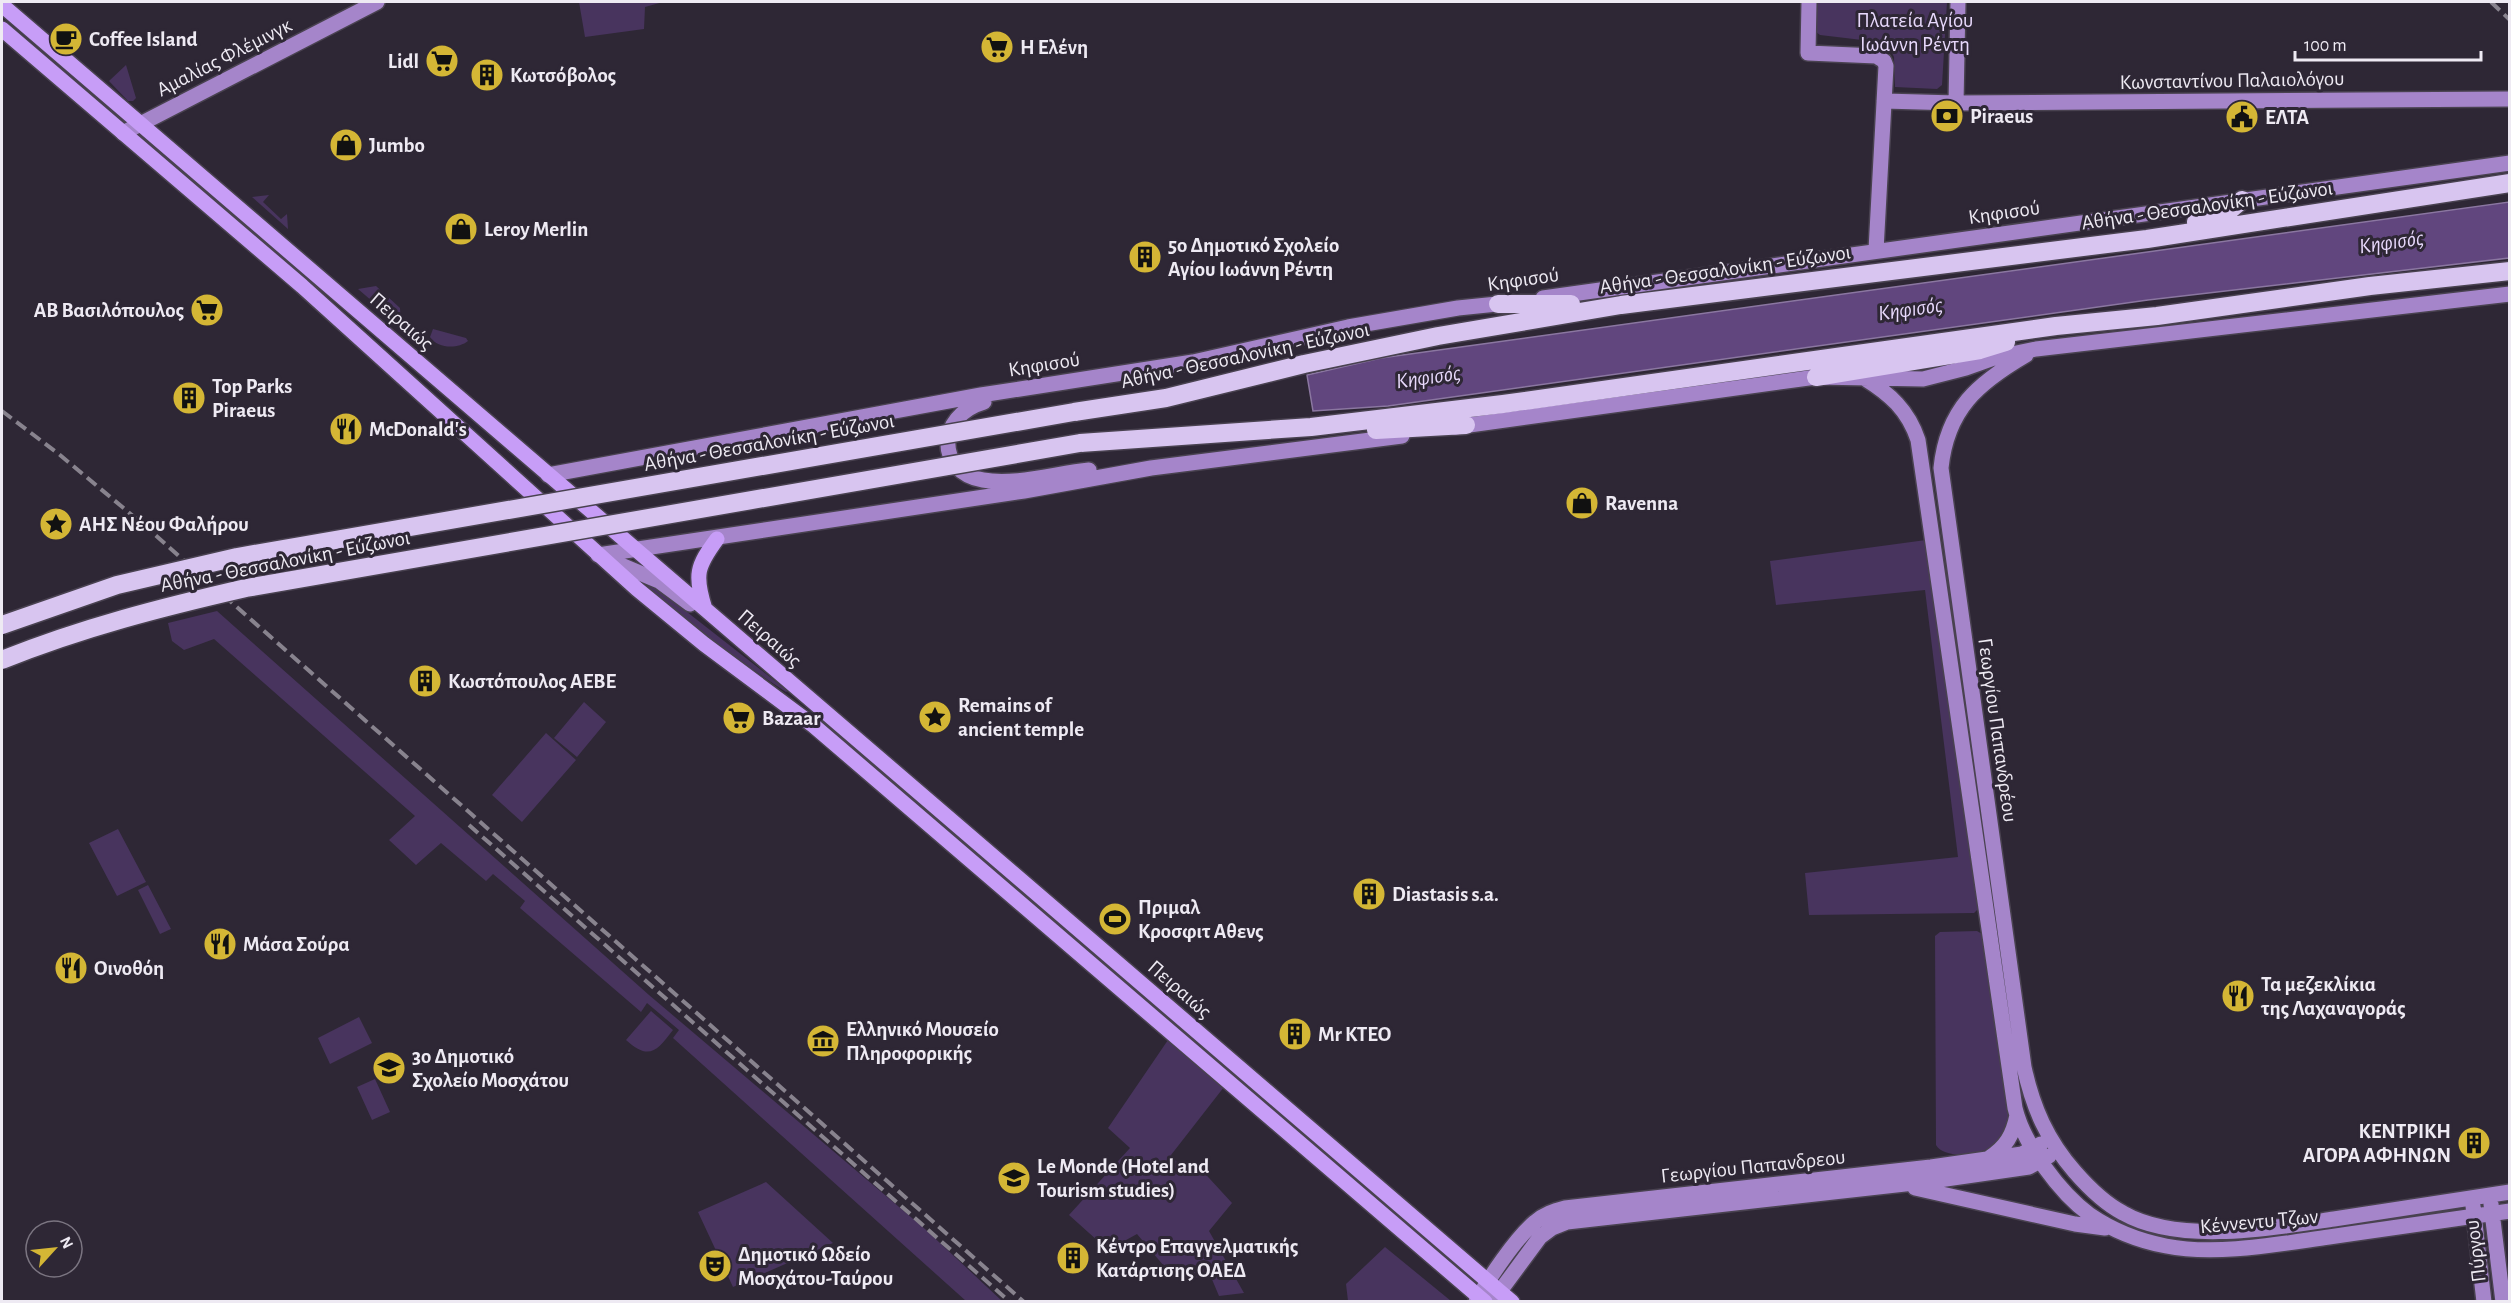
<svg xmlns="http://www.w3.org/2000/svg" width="2511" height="1303" font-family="'Alegreya Sans',sans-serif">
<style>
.green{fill:#48345e}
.water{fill:#61467e;stroke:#8b77a1;stroke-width:1.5}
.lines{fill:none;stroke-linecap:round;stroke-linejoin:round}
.secondary-casing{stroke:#494250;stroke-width:18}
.primary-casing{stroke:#494250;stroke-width:18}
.highway-casing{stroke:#494250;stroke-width:21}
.secondary{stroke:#a585ca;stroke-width:15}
.primary{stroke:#c79df7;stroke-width:15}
.highway{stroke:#d8c5f0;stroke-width:18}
.rail{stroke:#88838e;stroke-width:4;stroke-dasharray:12 6;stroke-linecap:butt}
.highway-bridge-casing{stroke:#494250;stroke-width:21;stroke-linecap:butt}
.highway-bridge{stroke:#d8c5f0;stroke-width:18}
.labels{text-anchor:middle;stroke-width:6;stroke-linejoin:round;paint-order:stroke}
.park-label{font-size:21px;fill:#e8d9fc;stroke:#2e2735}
.poi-label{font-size:21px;font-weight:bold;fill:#eeeaf3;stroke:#2e2735;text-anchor:start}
.street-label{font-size:21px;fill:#eeeaf3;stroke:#2e2735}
.water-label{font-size:22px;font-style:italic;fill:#e9dafd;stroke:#2e2735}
</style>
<rect width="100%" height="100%" fill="#2e2735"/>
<path class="green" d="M579,2H663L645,7L644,29L585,37Z
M1817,2H1947L1942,85L1937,89L1895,87L1894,57L1889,47L1879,42L1820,35L1816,32Z
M126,65L136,98L133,101H128L109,81Z
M269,195L263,202L281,219L287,214L288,229L252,197Z
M376,286L400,308L401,326L358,289Z
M433,329L466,338L468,341C458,349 438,349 430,337Z
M1926,540L1979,908L1974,913L1809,915L1805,873L1958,857L1925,590L1776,605L1770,561Z
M650,583L788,691L786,692C738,660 690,627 647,588Z
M217,611L649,995L925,1229L1002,1301H966L673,1038L679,1030L647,1003L641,1012L520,908L525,901L493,874L486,881L441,843L416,865L389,840L415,816L214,639L184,650L172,641L168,623Z
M584,702L606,722L577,757L554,738Z
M546,733L576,760L522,822L492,795Z
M118,829L146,882L117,896L89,843Z
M148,885L171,929L160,934L138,890Z
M1977,931L1982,934L2009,1118C2006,1128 2003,1140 1993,1146C1980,1155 1945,1160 1936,1145L1935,936L1940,932Z
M651,1011L673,1030C657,1051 649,1061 626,1040Z
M359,1017L372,1043L330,1064L318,1038Z
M1168,1040L1224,1087L1171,1155L1184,1171L1198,1166L1232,1203L1209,1231L1244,1293L1219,1296L1211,1277L1174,1278L1137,1234L1108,1250L1069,1215L1130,1148L1108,1128Z
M375,1079L390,1112L372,1120L357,1087Z
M766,1182L833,1243L733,1287L698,1212Z
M1385,1247L1451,1301H1348L1346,1284Z"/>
<path class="water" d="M2509,202V258L2148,300L1388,406L1313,411L1307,375L1381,358Z"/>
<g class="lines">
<defs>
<path id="secondary" d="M1809,2L1808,53L1876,56L1884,61L1886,66L1876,250
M1884,101L1956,103L2510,99
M1956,103L1958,2
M123,133L377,2
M1543,298L2510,163
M2026,355C1978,383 1947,409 1941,468L2024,1067C2033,1108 2047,1140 2075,1172C2089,1188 2104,1203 2123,1213C2179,1245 2273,1228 2334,1219C2392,1210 2451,1201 2510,1192
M1864,378C1890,394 1908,410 1918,440L2015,1108C2024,1145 2060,1193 2090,1215C2112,1230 2140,1241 2166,1246C2216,1256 2279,1244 2329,1237C2389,1228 2449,1220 2510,1211
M984,402C936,416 936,472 983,480C1015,486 1057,473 1089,470
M1455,427L1816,377L1923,379L1966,368L1997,357L2036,349L2510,294
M548,475L981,395L1193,362L1348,327L1458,308L1507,303
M598,555L1024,491L1151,468L1402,436
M604,558L659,581L690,604
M1989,1158C2006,1147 2013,1135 2017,1115
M1915,1188L2075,1224L2105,1228
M2491,1204L2503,1302
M2473,1206L2484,1302
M1476,1302C1488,1279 1516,1238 1535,1222C1544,1214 1554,1211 1565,1208L1931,1167L2022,1154L2041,1144
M1492,1302L1540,1237L1552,1228L1567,1222L1932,1181L2029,1167L2049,1156"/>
<path id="primary" d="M2,5L1512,1302
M2,29L302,286L637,589L704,644L814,726L1485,1302
M705,609C694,575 697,566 717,539"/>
<path id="highway" d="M2196,222L2229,211L2242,200
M1498,304H1571
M1816,377L1980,350L2006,342
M1074,412L1166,398L1304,364L1438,336L1621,305L2147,239L2510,183
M1376,430L1466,425
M1080,443L1311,427L1503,404L2056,326L2157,316L2370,286L2510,271"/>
</defs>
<use href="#secondary" class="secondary-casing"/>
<use href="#primary" class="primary-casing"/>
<use href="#highway" class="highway-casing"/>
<use href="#secondary" class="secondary"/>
<use href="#primary" class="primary"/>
<use href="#highway" class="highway"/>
<path class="rail" d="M2491,2L2510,20
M2,411L60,455L145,526L1024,1302
M469,825L1010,1302"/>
<defs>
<path id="highway-bridge" d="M2,625L117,585L237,557L1074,412
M2,660C81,628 163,607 246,588L1080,443"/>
</defs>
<use href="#highway-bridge" class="highway-bridge-casing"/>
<use href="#highway-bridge" class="highway-bridge"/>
</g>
<defs>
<symbol id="cafe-disc" viewBox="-11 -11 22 22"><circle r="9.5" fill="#d4b635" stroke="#2e2735"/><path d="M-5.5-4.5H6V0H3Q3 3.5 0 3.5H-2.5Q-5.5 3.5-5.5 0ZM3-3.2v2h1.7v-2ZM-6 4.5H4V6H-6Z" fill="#111"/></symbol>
<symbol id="supermarket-disc" viewBox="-11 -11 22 22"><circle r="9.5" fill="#d4b635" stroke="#2e2735"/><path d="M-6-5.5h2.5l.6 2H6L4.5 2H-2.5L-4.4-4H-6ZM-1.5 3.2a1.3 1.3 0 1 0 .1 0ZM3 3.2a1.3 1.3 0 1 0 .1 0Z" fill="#111"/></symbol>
<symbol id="building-disc" viewBox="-11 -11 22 22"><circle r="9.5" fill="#d4b635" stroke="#2e2735"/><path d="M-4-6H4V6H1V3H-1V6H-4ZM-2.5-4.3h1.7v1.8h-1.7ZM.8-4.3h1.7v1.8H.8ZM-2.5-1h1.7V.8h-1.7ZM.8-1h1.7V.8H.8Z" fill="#111"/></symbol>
<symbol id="bank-disc" viewBox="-11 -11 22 22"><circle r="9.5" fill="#d4b635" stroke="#2e2735"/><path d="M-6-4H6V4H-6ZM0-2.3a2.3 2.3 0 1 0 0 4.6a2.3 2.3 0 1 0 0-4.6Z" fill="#111"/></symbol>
<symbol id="civic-disc" viewBox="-11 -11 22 22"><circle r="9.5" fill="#d4b635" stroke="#2e2735"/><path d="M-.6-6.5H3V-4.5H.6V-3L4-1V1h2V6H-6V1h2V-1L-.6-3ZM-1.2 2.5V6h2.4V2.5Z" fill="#111"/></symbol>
<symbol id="shop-disc" viewBox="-11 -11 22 22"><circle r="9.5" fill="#d4b635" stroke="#2e2735"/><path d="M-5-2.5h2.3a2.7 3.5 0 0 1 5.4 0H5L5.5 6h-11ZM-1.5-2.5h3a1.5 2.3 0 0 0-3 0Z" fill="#111"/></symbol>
<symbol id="restaurant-disc" viewBox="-11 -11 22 22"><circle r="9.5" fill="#d4b635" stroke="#2e2735"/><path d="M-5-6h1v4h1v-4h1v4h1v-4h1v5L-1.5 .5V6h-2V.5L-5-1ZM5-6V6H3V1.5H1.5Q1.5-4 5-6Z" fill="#111"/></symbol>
<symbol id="sight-disc" viewBox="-11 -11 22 22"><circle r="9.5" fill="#d4b635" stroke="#2e2735"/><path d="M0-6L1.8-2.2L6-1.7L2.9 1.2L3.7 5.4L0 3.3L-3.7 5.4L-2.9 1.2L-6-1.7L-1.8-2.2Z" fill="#111"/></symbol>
<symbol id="stadium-disc" viewBox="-11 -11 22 22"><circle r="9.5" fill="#d4b635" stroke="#2e2735"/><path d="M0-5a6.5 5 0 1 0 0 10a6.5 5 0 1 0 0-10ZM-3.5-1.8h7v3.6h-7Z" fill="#111"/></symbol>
<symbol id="museum-disc" viewBox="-11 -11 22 22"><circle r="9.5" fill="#d4b635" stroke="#2e2735"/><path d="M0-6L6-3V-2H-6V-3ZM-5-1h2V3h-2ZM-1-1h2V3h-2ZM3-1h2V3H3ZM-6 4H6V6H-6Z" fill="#111"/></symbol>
<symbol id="school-disc" viewBox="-11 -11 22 22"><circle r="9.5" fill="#d4b635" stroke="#2e2735"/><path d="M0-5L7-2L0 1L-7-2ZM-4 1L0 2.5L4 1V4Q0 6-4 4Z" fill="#111"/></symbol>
<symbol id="theatre-disc" viewBox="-11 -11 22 22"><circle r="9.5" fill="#d4b635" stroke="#2e2735"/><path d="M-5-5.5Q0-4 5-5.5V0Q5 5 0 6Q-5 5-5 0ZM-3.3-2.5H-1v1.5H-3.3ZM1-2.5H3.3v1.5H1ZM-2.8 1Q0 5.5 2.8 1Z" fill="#111"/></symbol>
</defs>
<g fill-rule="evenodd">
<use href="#cafe-disc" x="47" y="20" width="38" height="38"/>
<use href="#supermarket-disc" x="978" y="28" width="38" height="38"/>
<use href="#supermarket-disc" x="423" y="42" width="38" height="38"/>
<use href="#building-disc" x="468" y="56" width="38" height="38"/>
<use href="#bank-disc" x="1928" y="97" width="38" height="38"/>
<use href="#civic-disc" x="2223" y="98" width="38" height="38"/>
<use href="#shop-disc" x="327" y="126" width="38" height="38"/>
<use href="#shop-disc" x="442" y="210" width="38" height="38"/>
<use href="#building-disc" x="1126" y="238" width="38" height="38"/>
<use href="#supermarket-disc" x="188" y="291" width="38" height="38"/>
<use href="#building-disc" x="170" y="379" width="38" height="38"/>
<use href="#restaurant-disc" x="327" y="410" width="38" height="38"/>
<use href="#shop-disc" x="1563" y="484" width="38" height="38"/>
<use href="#sight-disc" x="37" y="505" width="38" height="38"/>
<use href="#building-disc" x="406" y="662" width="38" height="38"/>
<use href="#sight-disc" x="916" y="698" width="38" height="38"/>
<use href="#supermarket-disc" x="720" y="699" width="38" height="38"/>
<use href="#building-disc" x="1350" y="875" width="38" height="38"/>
<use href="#stadium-disc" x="1096" y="900" width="38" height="38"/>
<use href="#restaurant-disc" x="201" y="925" width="38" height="38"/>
<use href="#restaurant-disc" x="52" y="949" width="38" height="38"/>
<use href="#restaurant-disc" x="2219" y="977" width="38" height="38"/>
<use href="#building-disc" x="1276" y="1015" width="38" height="38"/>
<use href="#museum-disc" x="804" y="1022" width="38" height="38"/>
<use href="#school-disc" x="370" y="1049" width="38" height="38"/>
<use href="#building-disc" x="2455" y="1124" width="38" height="38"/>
<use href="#school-disc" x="995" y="1159" width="38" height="38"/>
<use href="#building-disc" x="1054" y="1239" width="38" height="38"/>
<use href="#theatre-disc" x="696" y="1247" width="38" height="38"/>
</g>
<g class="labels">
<g class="park-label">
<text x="1915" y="27">Πλατεία Αγίου<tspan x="1915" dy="24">Ιωάννη Ρέντη</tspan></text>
</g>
<g class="poi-label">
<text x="89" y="46">Coffee Island</text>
<text x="1020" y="54">Η Ελένη</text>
<text x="419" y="68" text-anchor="end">Lidl</text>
<text x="510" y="82">Κωτσόβολος</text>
<text x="1970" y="123">Piraeus</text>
<text x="2265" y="124">ΕΛΤΑ</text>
<text x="369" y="152">Jumbo</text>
<text x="484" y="236">Leroy Merlin</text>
<text x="1168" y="252">5ο Δημοτικό Σχολείο<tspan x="1168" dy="24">Αγίου Ιωάννη Ρέντη</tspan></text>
<text x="184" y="317" text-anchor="end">ΑΒ Βασιλόπουλος</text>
<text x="212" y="393">Top Parks<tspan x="212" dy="24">Piraeus</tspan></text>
<text x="369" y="436">McDonald's</text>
<text x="1605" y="510">Ravenna</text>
<text x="79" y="531">ΑΗΣ Νέου Φαλήρου</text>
<text x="448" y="688">Κωστόπουλος ΑΕΒΕ</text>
<text x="958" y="712">Remains of<tspan x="958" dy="24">ancient temple</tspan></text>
<text x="762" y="725">Bazaar</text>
<text x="1392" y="901">Diastasis s.a.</text>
<text x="1138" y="914">Πριμαλ<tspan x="1138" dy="24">Κροσφιτ Αθενς</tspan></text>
<text x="243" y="951">Μάσα Σούρα</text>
<text x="94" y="975">Οινοθόη</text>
<text x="2261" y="991">Τα μεζεκλίκια<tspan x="2261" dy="24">της Λαχαναγοράς</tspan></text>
<text x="846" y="1036">Ελληνικό Μουσείο<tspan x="846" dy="24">Πληροφορικής</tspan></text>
<text x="1318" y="1041">Mr KTEO</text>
<text x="412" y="1063">3ο Δημοτικό<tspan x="412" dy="24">Σχολείο Μοσχάτου</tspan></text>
<text x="2451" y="1138" text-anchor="end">ΚΕΝΤΡΙΚΗ<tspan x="2451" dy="24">ΑΓΟΡΑ ΑΦΗΝΩΝ</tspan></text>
<text x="1037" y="1173">Le Monde (Hotel and<tspan x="1037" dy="24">Tourism studies)</tspan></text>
<text x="1096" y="1253">Κέντρο Επαγγελματικής<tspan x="1096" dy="24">Κατάρτισης ΟΑΕΔ</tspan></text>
<text x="738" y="1261">Δημοτικό Ωδείο<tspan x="738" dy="24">Μοσχάτου-Ταύρου</tspan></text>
</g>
<g class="street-label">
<text transform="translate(224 57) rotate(-27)" y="7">Αμαλίας Φλέμινγκ</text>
<text transform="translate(2232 80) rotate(-1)" y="7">Κωνσταντίνου Παλαιολόγου</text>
<text transform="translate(2207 205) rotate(-8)" y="7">Αθήνα - Θεσσαλονίκη - Εύζωνοι</text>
<text transform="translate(2004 212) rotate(-8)" y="7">Κηφισού</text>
<text transform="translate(1725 269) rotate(-8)" y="7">Αθήνα - Θεσσαλονίκη - Εύζωνοι</text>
<text transform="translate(1523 279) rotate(-8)" y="7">Κηφισού</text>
<text transform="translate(402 321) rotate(41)" y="7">Πειραιώς</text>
<text transform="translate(1245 355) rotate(-12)" y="7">Αθήνα - Θεσσαλονίκη - Εύζωνοι</text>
<text transform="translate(1044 364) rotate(-9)" y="7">Κηφισού</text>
<text transform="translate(769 442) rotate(-10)" y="7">Αθήνα - Θεσσαλονίκη - Εύζωνοι</text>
<text transform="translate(285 561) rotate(-11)" y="7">Αθήνα - Θεσσαλονίκη - Εύζωνοι</text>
<text transform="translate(770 638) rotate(41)" y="7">Πειραιώς</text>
<text transform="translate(1998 730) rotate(82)" y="7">Γεωργίου Παπανδρέου</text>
<text transform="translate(1180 989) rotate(41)" y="7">Πειραιώς</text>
<text transform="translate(1753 1166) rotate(-6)" y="7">Γεωργίου Παπανδρεου</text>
<text transform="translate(2259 1221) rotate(-5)" y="7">Κέννεντυ Τζων</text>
<text transform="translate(2475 1251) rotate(-97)" y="7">Πύργου</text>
</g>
<g class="water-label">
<text transform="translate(2391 241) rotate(-8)" y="8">Κηφισός</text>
<text transform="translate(1910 308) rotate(-8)" y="8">Κηφισός</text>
<text transform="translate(1428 376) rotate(-8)" y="8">Κηφισός</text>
</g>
</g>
<rect width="2511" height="1303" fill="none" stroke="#eeeaf3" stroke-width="6"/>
<g transform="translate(54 1249) rotate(63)"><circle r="28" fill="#2e2735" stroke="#7b7581" stroke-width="1.5"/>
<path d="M0-4.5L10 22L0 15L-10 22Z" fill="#d4b635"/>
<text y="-9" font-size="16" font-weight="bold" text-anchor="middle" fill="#eeeaf3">N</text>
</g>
<path d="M2295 51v9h186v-9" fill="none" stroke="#eeeaf3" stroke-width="3"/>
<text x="2304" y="51" font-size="18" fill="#eeeaf3" stroke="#2e2735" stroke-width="4.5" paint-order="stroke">100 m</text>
</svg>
